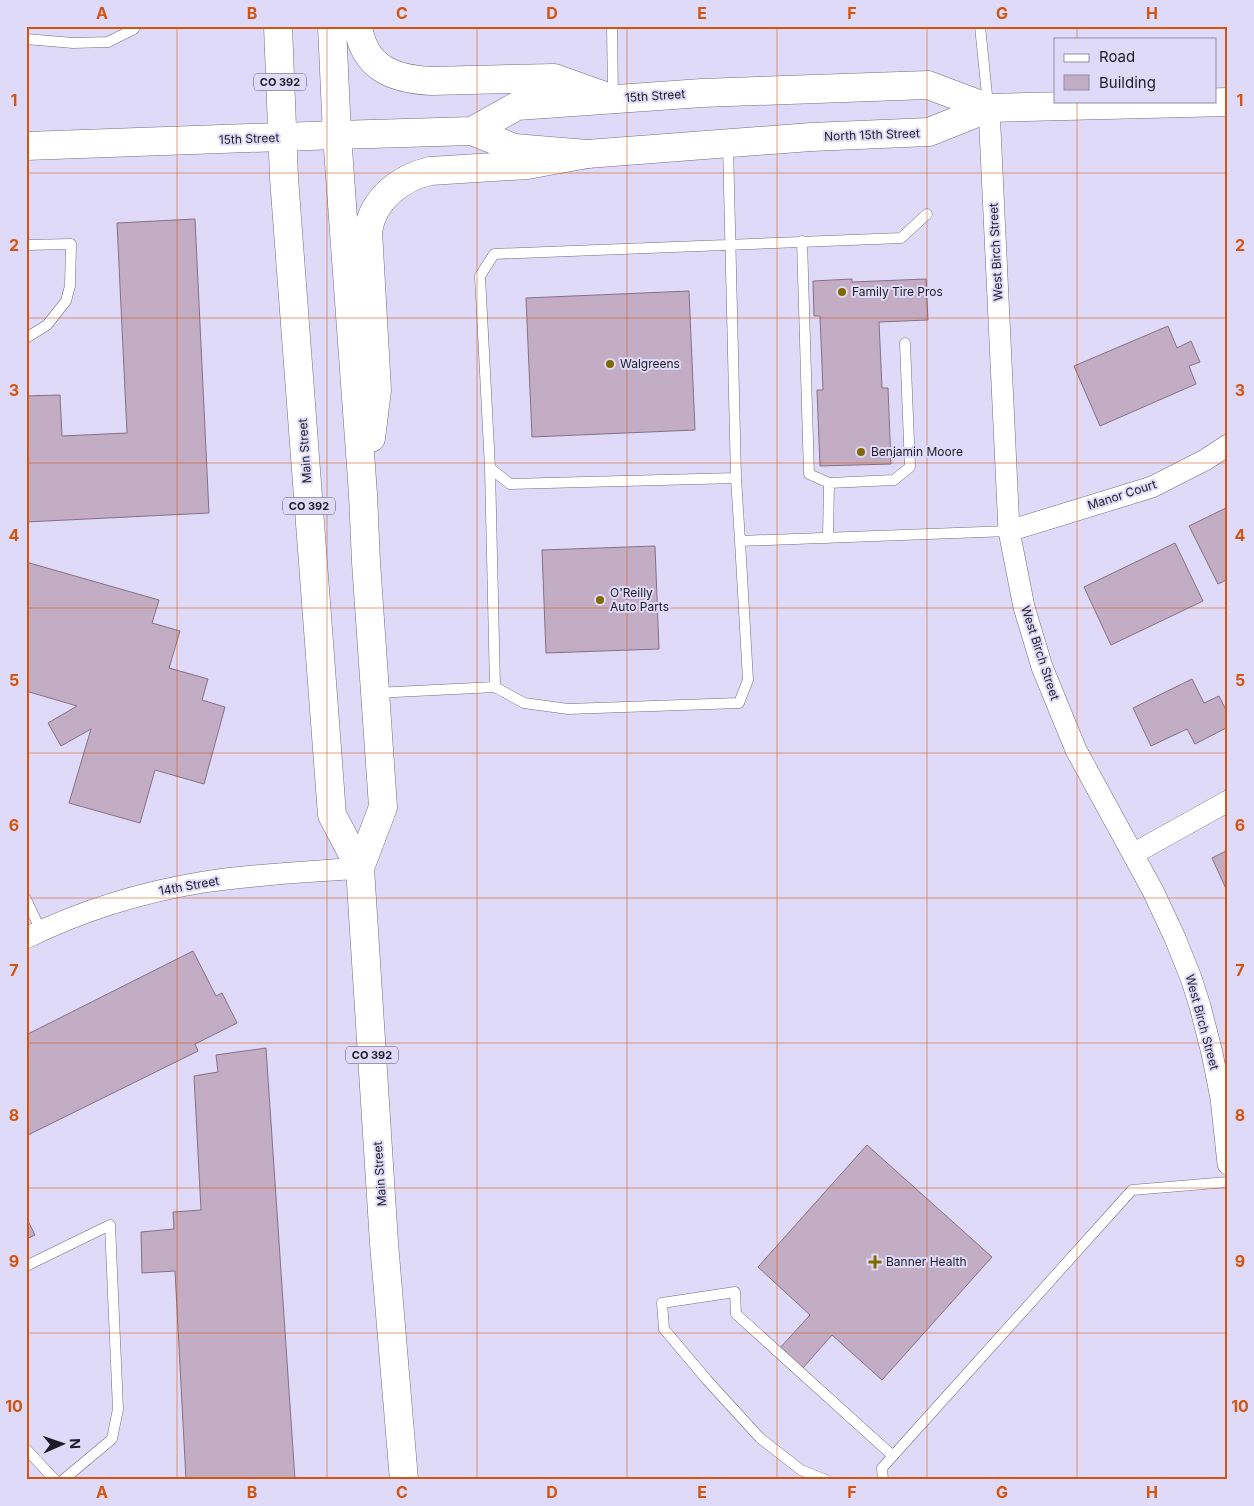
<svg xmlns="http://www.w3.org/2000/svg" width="1254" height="1506" font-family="Inter,sans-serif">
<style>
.building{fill:#c3adc4;stroke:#857186}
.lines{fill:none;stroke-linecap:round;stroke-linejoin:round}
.lane-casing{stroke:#706c85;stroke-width:11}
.street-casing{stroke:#706c85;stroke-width:22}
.secondary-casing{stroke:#706c85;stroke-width:29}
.primary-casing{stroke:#706c85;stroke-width:29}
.lane{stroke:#fff;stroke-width:10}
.street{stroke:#fff;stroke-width:21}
.secondary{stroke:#fff;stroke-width:28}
.primary{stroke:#fff;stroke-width:28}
.grid{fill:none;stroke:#d4530f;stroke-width:1;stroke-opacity:0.55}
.poi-dot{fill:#7e6900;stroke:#dfdaf7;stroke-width:2}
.labels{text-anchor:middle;stroke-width:4;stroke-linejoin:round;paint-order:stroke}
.shield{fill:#dfdaf7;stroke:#585565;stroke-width:1}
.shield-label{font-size:11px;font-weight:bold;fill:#1e1c26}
.street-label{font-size:12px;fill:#1e1c26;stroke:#dfdaf7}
.poi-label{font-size:12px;fill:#1e1c26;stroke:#dfdaf7;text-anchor:start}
.neatline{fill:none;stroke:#d4530f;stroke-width:2}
.grid-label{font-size:16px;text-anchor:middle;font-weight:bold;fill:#d4530f}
</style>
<rect width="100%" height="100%" fill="#dfdaf7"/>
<path class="building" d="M195,219L209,513L26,522V396L60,395L62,436L127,433L117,223Z
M852,279V282L926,279L928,320L879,322L882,388H888L891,464L820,466L817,390H823L820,316H814L813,281Z
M689,291L695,430L532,437L526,298Z
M1168,326L1177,348L1191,341L1200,362L1189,366L1196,384L1100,426L1074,366Z
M1228,507V579L1218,584L1189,526Z
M1175,543L1203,601L1111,645L1084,587Z
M655,546L659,649L546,653L542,550Z
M26,562L159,600L152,623L180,631L169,668L208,679L202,700L225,707L204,784L155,770L140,823L69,803L91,729L61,746L48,723L77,706L26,691Z
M1192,679L1204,703L1219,696L1228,714V727L1195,744L1187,729L1151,746L1133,708Z
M1228,850V893L1212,858Z
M193,951L216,996L222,993L237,1023L195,1044L198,1051L26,1136V1035Z
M266,1048L295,1480H186L175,1271L142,1273L141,1232L174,1229L173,1212L201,1210L194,1076L218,1072L216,1055Z
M867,1145L992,1257L882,1380L832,1335L802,1369L779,1349L810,1315L758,1267Z
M26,1217L35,1235L26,1239Z"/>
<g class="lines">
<defs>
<path id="lane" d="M612,26L613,98
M980,26L988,105
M26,39L73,43L108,42L134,29L135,26
M728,145L736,478L740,541L1009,531
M802,241L809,474L829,483
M26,245L71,244L70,286L66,301L47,325L26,338
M736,478L510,484L490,468L480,276L494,254L901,238L927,214
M828,538L829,483L894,480L910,467L905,343
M495,687L524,703L568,709L739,703L748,680L740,541
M375,693L495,687L490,468
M26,899L41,931
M26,1266L110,1225L118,1409L112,1439L63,1480
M26,1449L55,1480
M826,1480L801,1470L760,1438L707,1380L664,1329L662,1303L735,1292L736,1314L893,1456
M883,1480L882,1468L1132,1190L1228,1182"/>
<path id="street" d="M989,108L1009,531L1024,607L1042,667L1076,750L1153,891L1175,938L1191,978L1200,1006L1212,1053L1221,1098L1228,1164
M1009,531L1152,487L1205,460L1228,445
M1133,854L1228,801
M26,938C83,910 142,892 204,882C256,874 309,872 360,868"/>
<path id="secondary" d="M472,131L517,106L702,93L928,85L989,108
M26,146L337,135L472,131L514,148L587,154L811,137L929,132L989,108L1228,102"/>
<path id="primary" d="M278,26L284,178L332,815L360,868
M332,26L337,135L363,494L366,562L383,807L360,868L384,1243L404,1480
M358,26C364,68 393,79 431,81L554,78L613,99
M371,438L377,390L368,231C373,199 400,178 430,171L527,165L587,154"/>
</defs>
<use href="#lane" class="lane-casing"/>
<use href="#street" class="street-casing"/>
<use href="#secondary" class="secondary-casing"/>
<use href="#primary" class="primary-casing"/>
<use href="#lane" class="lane"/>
<use href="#street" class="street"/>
<use href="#secondary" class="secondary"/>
<use href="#primary" class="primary"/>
</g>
<path class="grid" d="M177,26V1480M327,26V1480M477,26V1480M627,26V1480M777,26V1480M927,26V1480M1077,26V39M1077,101V1480M26,173H1228M26,318H1228M26,463H1228M26,608H1228M26,753H1228M26,898H1228M26,1043H1228M26,1188H1228M26,1333H1228"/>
<g class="poi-dot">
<circle cx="842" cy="292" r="5"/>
<circle cx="610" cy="364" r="5"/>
<circle cx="861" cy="452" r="5"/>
<circle cx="600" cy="600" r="5"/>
<path d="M872.5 1254.5h5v5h5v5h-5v5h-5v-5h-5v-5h5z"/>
</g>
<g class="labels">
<g class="shield">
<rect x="254" y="73.5" width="52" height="17" rx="4"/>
<rect x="283" y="497.5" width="52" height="17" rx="4"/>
<rect x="346" y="1046.5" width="52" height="17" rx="4"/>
</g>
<g class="shield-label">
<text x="280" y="86">CO 392</text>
<text x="309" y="510">CO 392</text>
<text x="372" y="1059">CO 392</text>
</g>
<g class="street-label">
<text transform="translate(655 96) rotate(-4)" y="4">15th Street</text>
<text transform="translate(872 135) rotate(-2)" y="4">North 15th Street</text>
<text transform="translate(249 139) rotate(-2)" y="4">15th Street</text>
<text transform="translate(996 252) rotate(-93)" y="4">West Birch Street</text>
<text transform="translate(305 451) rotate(-94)" y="4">Main Street</text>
<text transform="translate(1122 495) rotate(-18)" y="4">Manor Court</text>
<text transform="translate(1040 653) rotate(72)" y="4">West Birch Street</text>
<text transform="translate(189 886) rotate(-10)" y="4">14th Street</text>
<text transform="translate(1202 1022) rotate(75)" y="4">West Birch Street</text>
<text transform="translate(380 1174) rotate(-94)" y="4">Main Street</text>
</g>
<g class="poi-label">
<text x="852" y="296">Family Tire Pros</text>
<text x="620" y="368">Walgreens</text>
<text x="871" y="456">Benjamin Moore</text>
<text x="610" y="597">O'Reilly<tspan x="610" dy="14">Auto Parts</tspan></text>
<text x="886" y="1266">Banner Health</text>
</g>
</g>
<rect width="1254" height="1506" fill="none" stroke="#dfdaf7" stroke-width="55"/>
<rect x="1054" y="38" width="162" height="65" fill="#dfdaf7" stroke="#928ea3"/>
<rect x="1064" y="54" width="25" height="8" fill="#ffffff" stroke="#928ea3"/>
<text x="1099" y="62" font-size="15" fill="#1e1c26">Road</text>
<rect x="1064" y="75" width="25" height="15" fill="#c3adc4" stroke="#928ea3"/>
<text x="1099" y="88" font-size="15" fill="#1e1c26">Building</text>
<g transform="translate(62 1444) rotate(88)" stroke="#dfdaf7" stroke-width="4" paint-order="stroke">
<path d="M0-4L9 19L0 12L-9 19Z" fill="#1e1c26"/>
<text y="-8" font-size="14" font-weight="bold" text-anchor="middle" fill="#1e1c26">N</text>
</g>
<rect x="28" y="28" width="1198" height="1450" class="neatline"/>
<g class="grid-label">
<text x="102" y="19">A</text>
<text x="252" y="19">B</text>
<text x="402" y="19">C</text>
<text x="552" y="19">D</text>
<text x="702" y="19">E</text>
<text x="852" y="19">F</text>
<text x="1002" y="19">G</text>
<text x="1152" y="19">H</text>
<text x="14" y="106">1</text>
<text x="1240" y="106">1</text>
<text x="14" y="251">2</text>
<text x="1240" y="251">2</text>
<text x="14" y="396">3</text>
<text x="1240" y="396">3</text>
<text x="14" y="541">4</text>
<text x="1240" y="541">4</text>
<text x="14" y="686">5</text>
<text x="1240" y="686">5</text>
<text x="14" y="831">6</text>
<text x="1240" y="831">6</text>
<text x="14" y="976">7</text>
<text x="1240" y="976">7</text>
<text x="14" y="1121">8</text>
<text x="1240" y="1121">8</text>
<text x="14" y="1267">9</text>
<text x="1240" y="1267">9</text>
<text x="14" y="1412">10</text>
<text x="1240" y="1412">10</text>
<text x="102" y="1498">A</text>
<text x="252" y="1498">B</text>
<text x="402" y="1498">C</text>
<text x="552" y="1498">D</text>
<text x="702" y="1498">E</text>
<text x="852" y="1498">F</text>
<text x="1002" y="1498">G</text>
<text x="1152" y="1498">H</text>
</g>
</svg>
